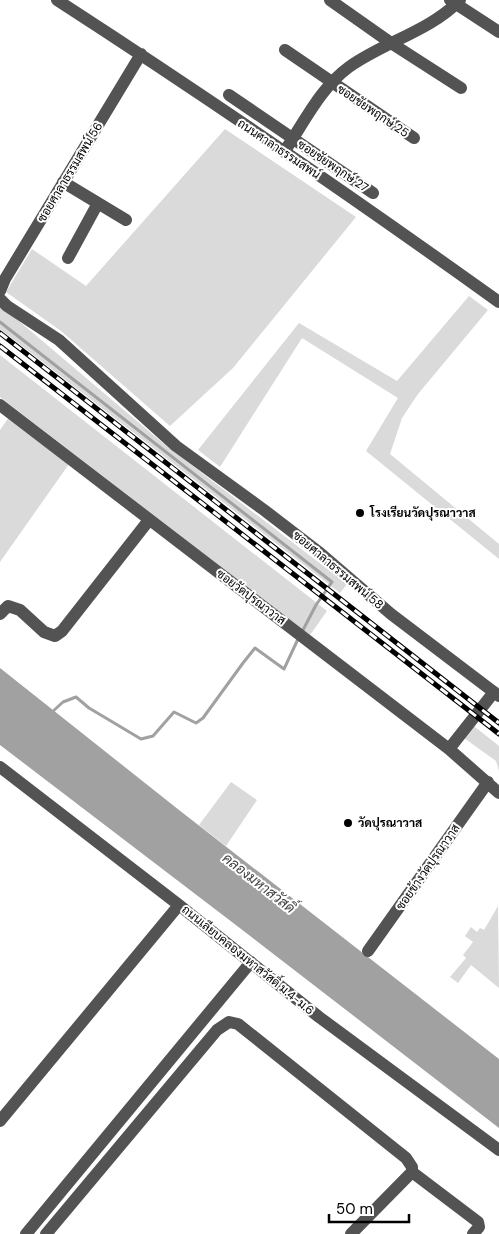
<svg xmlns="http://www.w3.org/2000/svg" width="499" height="1234" font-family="'DM Sans',Sarabun,sans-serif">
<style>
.green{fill:#dadada}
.water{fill:#a1a1a1}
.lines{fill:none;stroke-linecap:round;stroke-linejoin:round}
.stream{stroke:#a1a1a1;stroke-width:3}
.minor{stroke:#535353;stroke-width:12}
.rail-casing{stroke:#000;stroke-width:5}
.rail{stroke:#fff;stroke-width:3;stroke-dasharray:9;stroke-linecap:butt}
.poi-dot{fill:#000;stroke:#fff;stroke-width:2}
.labels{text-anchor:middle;stroke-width:4;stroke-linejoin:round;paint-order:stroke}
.street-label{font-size:12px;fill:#000;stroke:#fff}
.poi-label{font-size:12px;font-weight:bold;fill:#000;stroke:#fff;text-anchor:start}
.water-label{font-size:14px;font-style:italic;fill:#424242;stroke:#fff}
</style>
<rect width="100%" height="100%" fill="#fff"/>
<path class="green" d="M225,129L356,217L233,368L170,426L61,331L6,292L32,249L86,286Z
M469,296L488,310L418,394L402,418L390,454L499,544V559L366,451L398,398L302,338L220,467L198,450L299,323L397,381Z
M0,305L164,444L347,584L340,593L0,329Z
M0,355L327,611L310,635L0,397Z
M9,417L69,464L0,562V430Z
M470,723L499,746V771L496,761L464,738Z
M231,782L257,800L226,846L199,825Z
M498,906L499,988L471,965L458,983L450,977L466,958L463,955L473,942L465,936L471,927L477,932L480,928L484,930Z"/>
<path class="water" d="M0,668L179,810L499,1059V1128L245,932L0,745Z"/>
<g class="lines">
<path class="stream" d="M0,322L332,582L316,605L303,630
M51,713L63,702L76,697L89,708L141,739L153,736L174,712L196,723L203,718L243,663L255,648L284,669L298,639"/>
<path class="minor" d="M57,0C207,97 354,198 499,302
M330,0L391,43L461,88
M450,0L499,32
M285,50L414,138
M229,95L373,193
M284,152C304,123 320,88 349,67C384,42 430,31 460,0
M63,182L126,220
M68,258L98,203
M0,291L5,279L141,54
M0,299L7,306L59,340L176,446L264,510L320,553L391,614L499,696
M0,405L449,749L499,793
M0,614L8,606L20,610L44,632L55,636L62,631L149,520
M449,749L494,692
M0,767L179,905L319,1017L499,1150
M368,951L488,782
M0,1121L179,905
M26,1234L251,962
M46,1234L217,1030L229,1022L238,1024L406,1158L412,1167V1172L478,1222L479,1227L473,1234
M351,1234L412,1172"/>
<defs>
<path id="rail" d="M0,333L499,723
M0,346L499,734"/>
</defs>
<use href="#rail" class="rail-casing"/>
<use href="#rail" class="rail"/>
</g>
<g class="poi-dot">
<circle cx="360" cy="513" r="5"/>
<circle cx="348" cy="823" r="5"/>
</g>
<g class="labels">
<g class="street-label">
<text transform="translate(373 111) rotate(34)" y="4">ซอยชัยพฤกษ์ 25</text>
<text transform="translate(279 149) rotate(34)" y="4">ถนนศาลาธรรมสพน์</text>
<text transform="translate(333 166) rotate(34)" y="4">ซอยชัยพฤกษ์ 27</text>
<text transform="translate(70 172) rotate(-59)" y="4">ซอยศาลาธรรมสพน์ 56</text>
<text transform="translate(338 570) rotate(40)" y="4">ซอยศาลาธรรมสพน์ 58</text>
<text transform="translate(251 597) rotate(37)" y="4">ซอยวัดปุรณาวาส</text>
<text transform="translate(428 867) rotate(-55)" y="4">ซอยข้างวัดปุรณาวาส</text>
<text transform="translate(248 960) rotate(39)" y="4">ถนนเลียบคลองมหาสวัสดิ์ ม.4-ม.6</text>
</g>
<g class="poi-label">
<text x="370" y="517">โรงเรียนวัดปุรณาวาส</text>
<text x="358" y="827">วัดปุรณาวาส</text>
</g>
<g class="water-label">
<text transform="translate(259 883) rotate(38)" y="5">คลองมหาสวัสดิ์</text>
</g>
</g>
<path d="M329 1214v8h80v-8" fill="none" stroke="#000000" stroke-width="2.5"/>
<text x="336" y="1214" font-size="15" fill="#000000" stroke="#ffffff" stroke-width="4" paint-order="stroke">50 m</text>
</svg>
